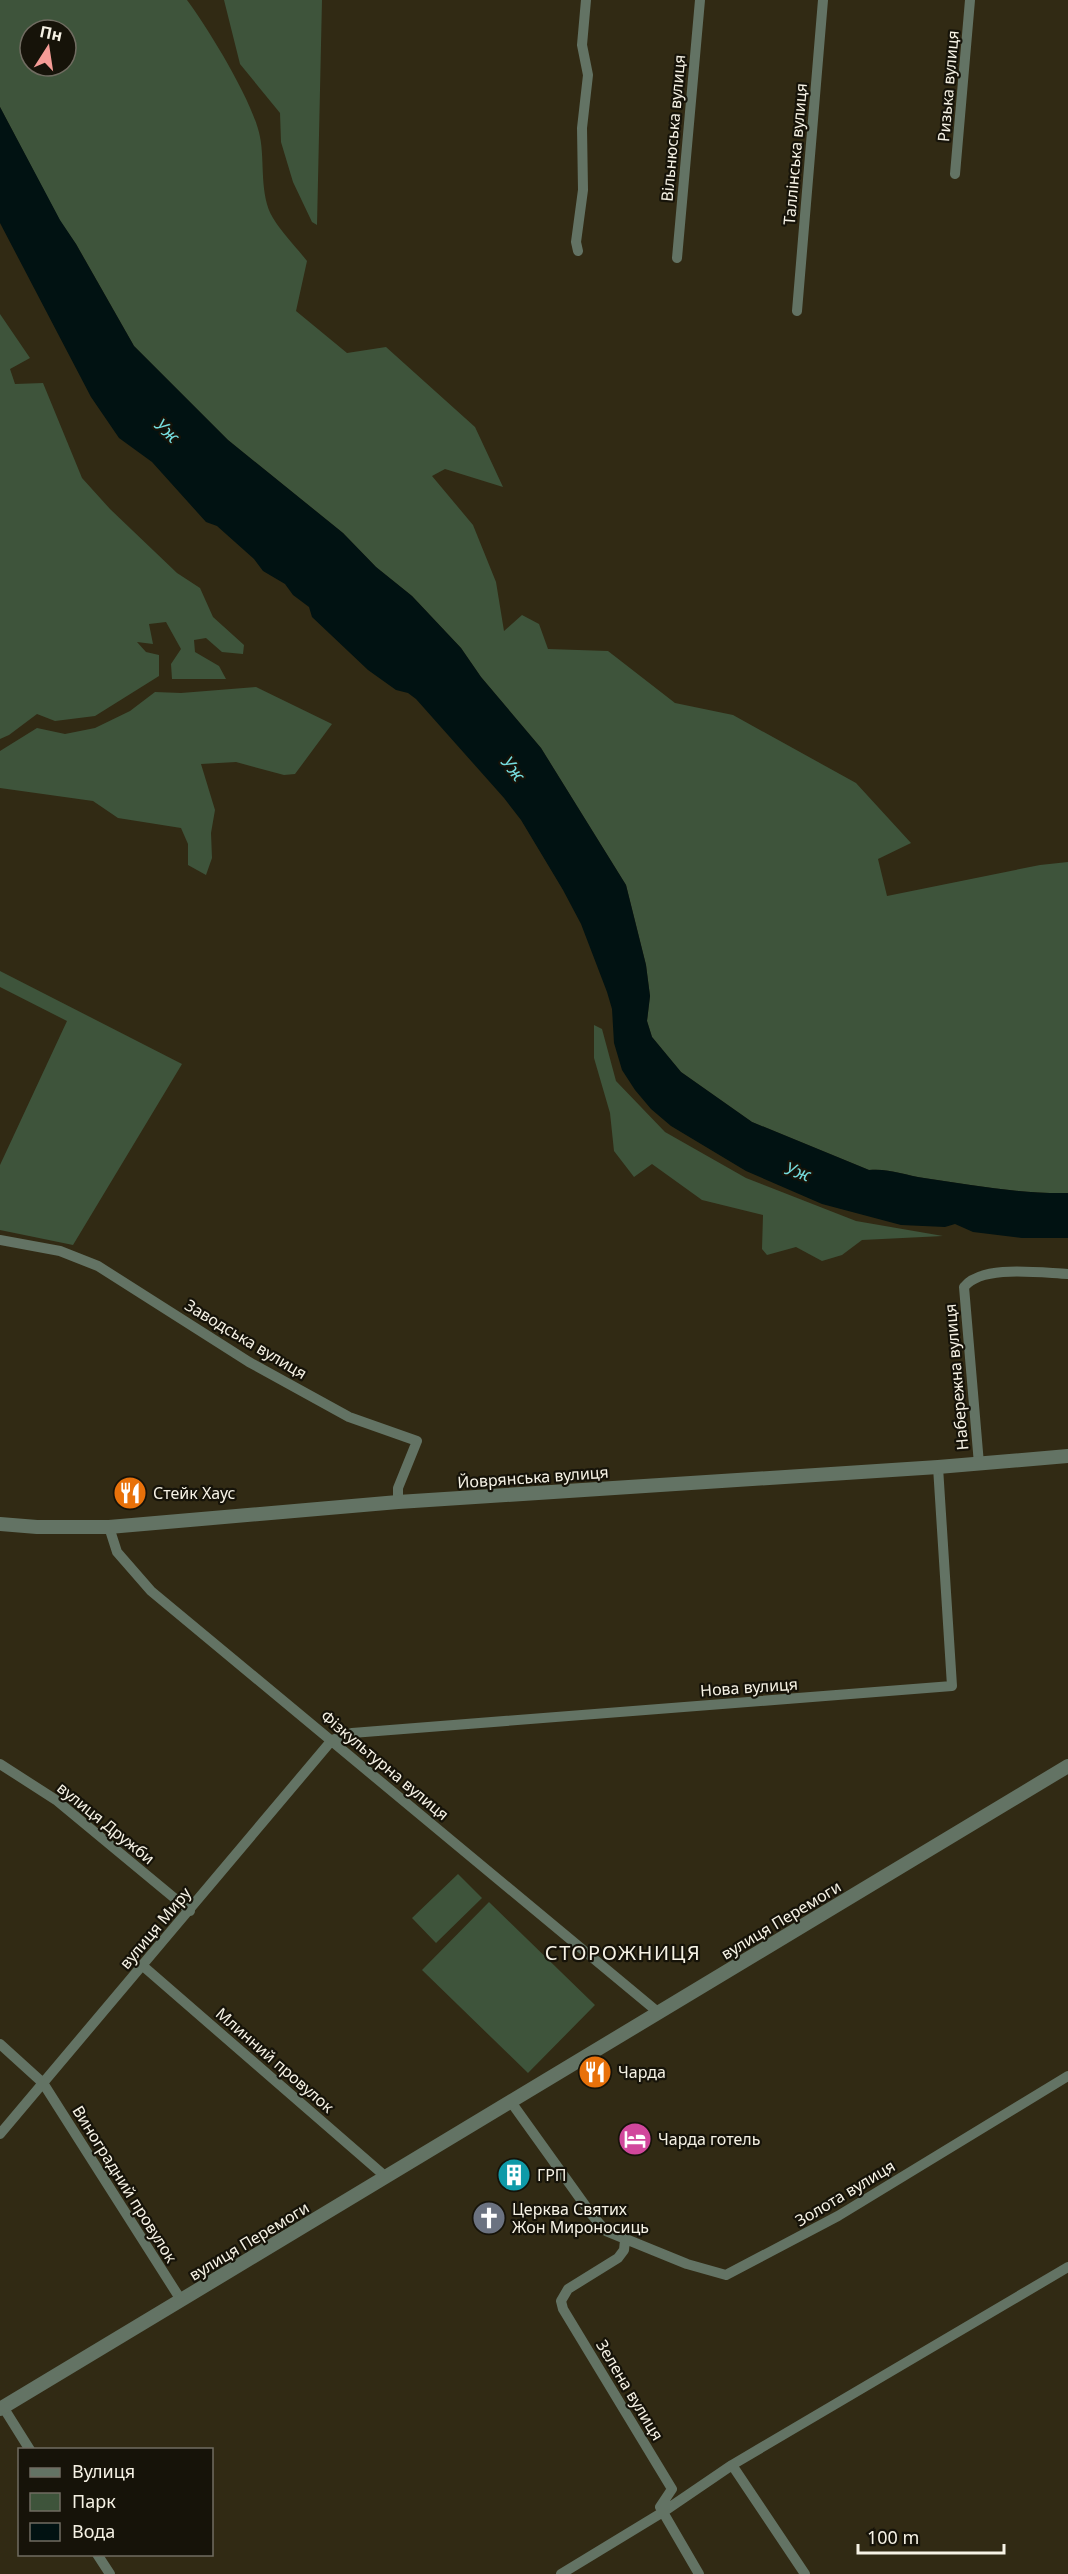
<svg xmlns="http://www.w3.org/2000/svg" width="1068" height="2574" font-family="'Noto Sans',sans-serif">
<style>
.green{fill:#3e543b;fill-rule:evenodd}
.water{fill:#011212}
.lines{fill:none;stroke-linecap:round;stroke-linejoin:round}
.minor{stroke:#637364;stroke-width:10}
.tertiary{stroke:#637364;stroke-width:14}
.labels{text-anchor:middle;stroke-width:4.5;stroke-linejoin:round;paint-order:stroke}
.street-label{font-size:16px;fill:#f6f2e5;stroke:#161309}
.poi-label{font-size:16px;fill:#f6f2e5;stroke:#161309;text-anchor:start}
.water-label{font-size:18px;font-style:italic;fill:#76ddde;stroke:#161309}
.quarter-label{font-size:20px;letter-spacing:1.5px;fill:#f6f2e5;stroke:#161309}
</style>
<rect width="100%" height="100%" fill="#312a14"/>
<path class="green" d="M0,0H187C208,28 254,103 260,137C265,161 259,195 273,218C282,233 296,247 307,261L296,311L347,353L386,347L475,427L503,487L445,469L432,476L473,525L496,582L504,631L522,615L539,624L548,649L608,651L675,703L733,715L856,783L911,843L878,859L887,896L1040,865L1068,862V1193C1020,1194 971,1185 924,1178C905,1175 888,1168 869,1170L752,1122L681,1072L652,1037L647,1021L650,996L646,965L626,885L541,748L481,677L461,648L412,596L376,567L343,533L228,440L134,346L76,244L60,221L0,107ZM30,30H66V66H30Z
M224,0H322L317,225L312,222L293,182L281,142L280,113L240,64Z
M0,314L30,358L10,369L15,384L43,383L82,478L110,509L177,573L200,588L213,617L244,645L243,654L222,652L206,638L194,640L195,652L219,666L226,679H172L171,664L181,649L166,622L149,624L153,644L137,642L146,652L159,655V676L95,716L55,721L37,714L9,735L0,739Z
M256,687L332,724L295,774L284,775L236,762L201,764L215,810L211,833L212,858L206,875L188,865V844L181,828L118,818L93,801L0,788V751L37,728L65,734L95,728L130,711L155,692L181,693Z
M0,971L182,1064L73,1245L0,1230V1165L67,1021L0,987Z
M594,1025L602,1029L616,1081L665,1132L746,1178L856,1221L943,1236L862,1240L842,1255L822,1261L796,1247L767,1255L762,1249L763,1215L702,1200L652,1164L634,1177L614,1151L610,1113L594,1058Z
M458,1874L482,1898L436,1943L412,1918Z
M489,1902L595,2005L528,2073L422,1970Z"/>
<path class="water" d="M0,107L60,220L76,244L134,346L228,440L343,533L376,567L412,596L461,648L481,677L541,748L626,885L646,965L650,996L647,1021L652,1037L681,1072L752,1122L869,1170C888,1168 905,1175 924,1178C971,1185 1020,1194 1068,1193V1238H1022L973,1232L955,1224L945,1227L901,1225L822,1204L746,1171L671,1126L651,1109L635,1090L622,1070L614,1043L612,1009L607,992L581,924L563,890L521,820L504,798L416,699L408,693L396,690L368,670L312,617L309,607L293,595L285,584L263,571L254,559L217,526L206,522L152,462L119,438L91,397L0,223Z"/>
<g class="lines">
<path class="minor" d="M955,174L970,0
M578,251L576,242L583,190L582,128L588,75L582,45L586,0
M677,258L700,0
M797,311L823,0
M0,1240L60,1251L98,1266L249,1362L349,1417L417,1441L398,1488V1502
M979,1464L964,1287C982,1264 1041,1273 1068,1274
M109,1527L117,1552L151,1591L659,2013
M0,1764L56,1800L190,1911
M143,1966L386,2177
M0,2044L43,2083L181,2300
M511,2102L592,2215L606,2231L687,2264L726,2275L838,2216L1068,2076
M0,2134L332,1740L352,1733L952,1686L938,1467
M625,2240L624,2250L618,2258L568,2289L561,2301L563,2309L672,2489L660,2507L699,2574
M3,2407L30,2450
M732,2465L805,2574
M97,2554L110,2574
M561,2574L663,2512L732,2465L1068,2267"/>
<path class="tertiary" d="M0,1524L37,1527H109L398,1502L938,1467L1068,1456
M0,2409L1068,1766"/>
</g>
<defs>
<symbol id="restaurant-disc" viewBox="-11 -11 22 22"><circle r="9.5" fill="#e8710a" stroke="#161309"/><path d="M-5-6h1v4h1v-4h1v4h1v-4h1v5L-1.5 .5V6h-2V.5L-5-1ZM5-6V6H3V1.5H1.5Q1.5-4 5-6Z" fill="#fff"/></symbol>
<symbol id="hotel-disc" viewBox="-11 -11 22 22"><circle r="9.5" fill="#d1479c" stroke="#161309"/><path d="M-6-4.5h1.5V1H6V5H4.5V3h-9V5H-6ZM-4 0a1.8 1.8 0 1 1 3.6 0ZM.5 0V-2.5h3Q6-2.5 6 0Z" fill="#fff"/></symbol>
<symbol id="building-disc" viewBox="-11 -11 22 22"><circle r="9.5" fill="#0f9aa8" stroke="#161309"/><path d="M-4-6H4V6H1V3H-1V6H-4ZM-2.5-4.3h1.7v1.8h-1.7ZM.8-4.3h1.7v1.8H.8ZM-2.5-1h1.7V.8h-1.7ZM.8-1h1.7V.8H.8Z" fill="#fff"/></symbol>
<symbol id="church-disc" viewBox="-11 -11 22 22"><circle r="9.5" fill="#6b7280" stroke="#161309"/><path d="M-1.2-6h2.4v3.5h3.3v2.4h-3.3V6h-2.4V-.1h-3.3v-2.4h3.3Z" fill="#fff"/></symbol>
</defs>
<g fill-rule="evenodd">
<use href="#restaurant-disc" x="111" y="1474" width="38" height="38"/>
<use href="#restaurant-disc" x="576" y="2053" width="38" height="38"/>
<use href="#hotel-disc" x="616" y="2120" width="38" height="38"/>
<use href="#building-disc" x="495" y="2156" width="38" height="38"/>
<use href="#church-disc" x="470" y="2199" width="38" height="38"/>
</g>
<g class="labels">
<g class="street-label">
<text transform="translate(948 86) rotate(-85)" y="6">Ризька вулиця</text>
<text transform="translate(673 128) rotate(-85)" y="6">Вільнюська вулиця</text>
<text transform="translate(795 154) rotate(-85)" y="6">Таллінська вулиця</text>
<text transform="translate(246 1339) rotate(31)" y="6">Заводська вулиця</text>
<text transform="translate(956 1377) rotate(-95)" y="6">Набережна вулиця</text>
<text transform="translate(533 1477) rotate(-4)" y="6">Йоврянська вулиця</text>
<text transform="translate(749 1687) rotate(-4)" y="6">Нова вулиця</text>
<text transform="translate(385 1765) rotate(40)" y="6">Фізкультурна вулиця</text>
<text transform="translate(106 1823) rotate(39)" y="6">вулиця Дружби</text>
<text transform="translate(781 1920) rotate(-31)" y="6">вулиця Перемоги</text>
<text transform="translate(155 1928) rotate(-50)" y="6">вулиця Миру</text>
<text transform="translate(275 2060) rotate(41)" y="6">Млинний провулок</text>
<text transform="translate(125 2184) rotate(58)" y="6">Виноградний провулок</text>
<text transform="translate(845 2193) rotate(-31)" y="6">Золота вулиця</text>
<text transform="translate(249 2241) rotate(-31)" y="6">вулиця Перемоги</text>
<text transform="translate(630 2390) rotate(59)" y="6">Зелена вулиця</text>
</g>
<g class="poi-label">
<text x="153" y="1499">Стейк Хаус</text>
<text x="618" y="2078">Чарда</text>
<text x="658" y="2145">Чарда готель</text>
<text x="537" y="2181">ГРП</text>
<text x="512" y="2215">Церква Святих<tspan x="512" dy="18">Жон Мироносиць</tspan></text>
</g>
<g class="water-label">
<text transform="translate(167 431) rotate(43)" y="6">Уж</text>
<text transform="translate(513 769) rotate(52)" y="6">Уж</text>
<text transform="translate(798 1172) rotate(19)" y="6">Уж</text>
</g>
<g class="quarter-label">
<text x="623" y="1960">СТОРОЖНИЦЯ</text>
</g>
</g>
<rect x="18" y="2448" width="195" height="108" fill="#161309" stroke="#706c61" stroke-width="1.5"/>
<rect x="30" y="2468" width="30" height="9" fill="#637364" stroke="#706c61" stroke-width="1.5"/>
<text x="72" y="2478" font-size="18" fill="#f6f2e5">Вулиця</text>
<rect x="30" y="2493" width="30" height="18" fill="#3e543b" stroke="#706c61" stroke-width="1.5"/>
<text x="72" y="2508" font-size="18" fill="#f6f2e5">Парк</text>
<rect x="30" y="2523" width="30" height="18" fill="#011212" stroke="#706c61" stroke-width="1.5"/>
<text x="72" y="2538" font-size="18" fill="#f6f2e5">Вода</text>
<g transform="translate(48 48) rotate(12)"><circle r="28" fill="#161309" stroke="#706c61" stroke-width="1.5"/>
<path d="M0-4.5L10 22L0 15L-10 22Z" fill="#f59c96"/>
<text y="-9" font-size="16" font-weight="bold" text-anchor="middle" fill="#f6f2e5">Пн</text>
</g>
<path d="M858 2544v9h146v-9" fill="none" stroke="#f6f2e5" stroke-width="3"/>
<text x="867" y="2544" font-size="18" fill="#f6f2e5" stroke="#161309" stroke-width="4.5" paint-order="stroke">100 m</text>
</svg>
